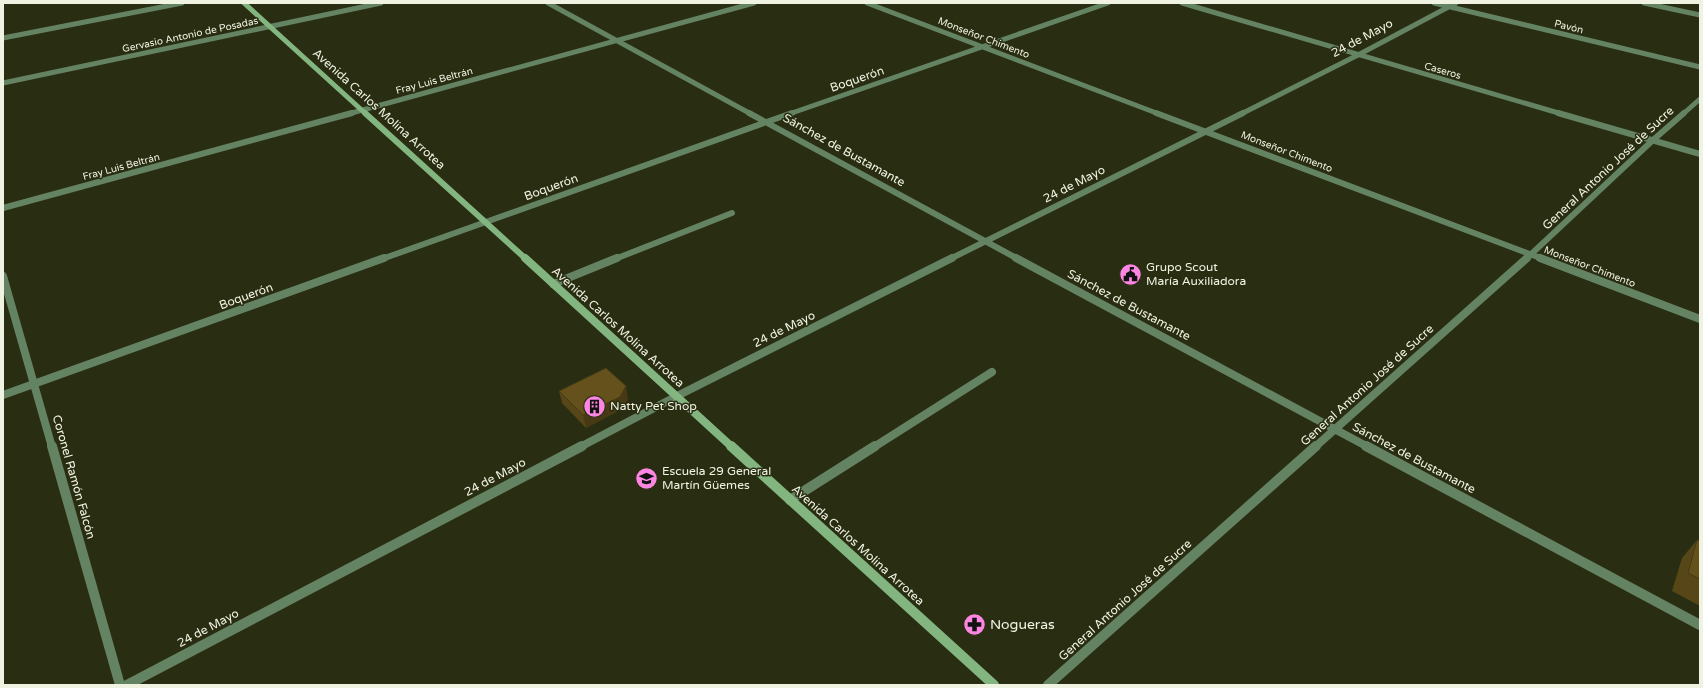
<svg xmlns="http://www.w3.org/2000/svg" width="1703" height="688" font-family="'Varela Round',sans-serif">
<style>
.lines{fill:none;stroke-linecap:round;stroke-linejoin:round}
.lane-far1{stroke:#648362;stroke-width:8}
.lane{stroke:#648362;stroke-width:10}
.street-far3{stroke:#648362;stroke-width:5}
.street-far2{stroke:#648362;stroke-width:6}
.street-far1{stroke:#648362;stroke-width:8}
.street{stroke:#648362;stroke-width:10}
.secondary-far3{stroke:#83b581;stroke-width:5}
.secondary-far2{stroke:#83b581;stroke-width:6}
.secondary-far1{stroke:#83b581;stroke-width:8}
.secondary{stroke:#83b581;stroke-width:10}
.wall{fill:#564618}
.shaded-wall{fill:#463914}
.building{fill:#64511c;stroke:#463914}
.labels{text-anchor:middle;stroke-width:3;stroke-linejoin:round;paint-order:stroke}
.far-street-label{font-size:10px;fill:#f0f3e2;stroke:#292d11}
.street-label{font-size:12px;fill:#f0f3e2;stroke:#292d11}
.poi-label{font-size:12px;fill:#f0f3e2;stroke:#292d11;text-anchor:start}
.near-poi-label{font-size:14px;fill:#f0f3e2;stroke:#292d11;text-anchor:start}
</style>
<rect width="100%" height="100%" fill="#292d11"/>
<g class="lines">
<path class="lane-far1" d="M874,447L992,372"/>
<path class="lane" d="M790,500L875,446"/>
<path class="street-far3" d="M548,3L751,114
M867,3L1159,114
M1182,3L1562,114
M1434,3L1700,67
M1644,3L1700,15
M3,38L182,3
M3,83L381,3
M348,114L754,3
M789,114L1108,3
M1241,114L1358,55L1456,3
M1683,114L1700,99"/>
<path class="street-far2" d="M749,113L1018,259
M1156,113L1543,259
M1558,113L1700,154
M3,208L352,113
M382,259L792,113
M615,259L732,213
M950,259L1243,113
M1526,259L1653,140L1684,113"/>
<path class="street-far1" d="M1016,258L1368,447
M1540,258L1700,319
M3,276L52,447
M553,284L617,258
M3,395L384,258
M580,447L677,396L952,258
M1315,447L1527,258"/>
<path class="street" d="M52,446L120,685
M1366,446L1700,625
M127,685L582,446
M1048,685L1316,446"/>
<path class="secondary-far3" d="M244,3L366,114"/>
<path class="secondary-far2" d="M365,113L526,259"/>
<path class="secondary-far1" d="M525,258L732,447"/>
<path class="secondary" d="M731,446L994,685"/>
</g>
<path class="wall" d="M559,391L628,399L622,409L586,428L562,403Z
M1697,540L1700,541V606L1672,591L1682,558Z"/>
<path class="shaded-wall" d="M626,386L628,399L622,409L586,428L583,415Z"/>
<path class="building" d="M606,368L626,386L620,397L583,415L559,391Z
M1697,540L1700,541V579L1688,573Z"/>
<defs>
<symbol id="civic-disc" viewBox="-11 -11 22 22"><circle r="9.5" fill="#fd86e2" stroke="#292d11"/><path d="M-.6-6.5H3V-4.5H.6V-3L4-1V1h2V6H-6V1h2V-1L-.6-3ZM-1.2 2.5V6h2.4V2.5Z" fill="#111"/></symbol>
<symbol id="building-disc" viewBox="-11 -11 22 22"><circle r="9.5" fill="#fd86e2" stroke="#292d11"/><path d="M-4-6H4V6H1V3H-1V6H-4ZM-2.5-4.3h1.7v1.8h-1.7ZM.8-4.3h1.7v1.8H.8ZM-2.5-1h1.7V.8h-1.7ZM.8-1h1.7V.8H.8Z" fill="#111"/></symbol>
<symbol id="school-disc" viewBox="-11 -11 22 22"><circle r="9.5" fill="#fd86e2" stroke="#292d11"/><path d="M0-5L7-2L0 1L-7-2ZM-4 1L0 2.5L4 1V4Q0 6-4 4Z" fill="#111"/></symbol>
<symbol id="pharmacy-disc" viewBox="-11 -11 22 22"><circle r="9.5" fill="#fd86e2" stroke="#292d11"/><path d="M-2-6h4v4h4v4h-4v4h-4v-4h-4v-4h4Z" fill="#111"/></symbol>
</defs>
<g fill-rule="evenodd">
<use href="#civic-disc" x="1118" y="262" width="25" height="25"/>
<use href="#building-disc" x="582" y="394" width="25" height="25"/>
<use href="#school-disc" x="634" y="466" width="25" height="25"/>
<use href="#pharmacy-disc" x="962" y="612" width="25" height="25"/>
</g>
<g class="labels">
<g class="far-street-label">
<text transform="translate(1569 26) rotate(14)" y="4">Pavón</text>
<text transform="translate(190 34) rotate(-12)" y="4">Gervasio Antonio de Posadas</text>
<text transform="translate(984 37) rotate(21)" y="4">Monseñor Chimento</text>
<text transform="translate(1443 70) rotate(16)" y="4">Caseros</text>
<text transform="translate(434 80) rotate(-15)" y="4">Fray Luis Beltrán</text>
<text transform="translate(1287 151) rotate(21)" y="4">Monseñor Chimento</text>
<text transform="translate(121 166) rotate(-15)" y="4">Fray Luis Beltrán</text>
<text transform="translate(1590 266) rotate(21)" y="4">Monseñor Chimento</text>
</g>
<g class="street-label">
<text transform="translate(1362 38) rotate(-28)" y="4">24 de Mayo</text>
<text transform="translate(857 79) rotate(-19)" y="4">Boquerón</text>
<text transform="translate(379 109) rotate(42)" y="4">Avenida Carlos Molina Arrotea</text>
<text transform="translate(844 150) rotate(29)" y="4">Sánchez de Bustamante</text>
<text transform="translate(1608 168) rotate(-43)" y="4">General Antonio José de Sucre</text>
<text transform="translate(1074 184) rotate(-27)" y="4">24 de Mayo</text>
<text transform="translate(551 187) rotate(-20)" y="4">Boquerón</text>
<text transform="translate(246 296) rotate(-20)" y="4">Boquerón</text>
<text transform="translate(1129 305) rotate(28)" y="4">Sánchez de Bustamante</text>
<text transform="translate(618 327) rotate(42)" y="4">Avenida Carlos Molina Arrotea</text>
<text transform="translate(784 329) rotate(-26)" y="4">24 de Mayo</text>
<text transform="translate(1367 385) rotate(-42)" y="4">General Antonio José de Sucre</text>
<text transform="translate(1414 458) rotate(28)" y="4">Sánchez de Bustamante</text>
<text transform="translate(74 477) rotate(74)" y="4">Coronel Ramón Falcón</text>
<text transform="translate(495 477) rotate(-28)" y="4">24 de Mayo</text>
<text transform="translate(858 545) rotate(42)" y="4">Avenida Carlos Molina Arrotea</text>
<text transform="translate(1125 600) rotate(-42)" y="4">General Antonio José de Sucre</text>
<text transform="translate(208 628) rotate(-28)" y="4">24 de Mayo</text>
</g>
<g class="poi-label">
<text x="1146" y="271">Grupo Scout<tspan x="1146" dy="14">María Auxiliadora</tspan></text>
<text x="610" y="410">Natty Pet Shop</text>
<text x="662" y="475">Escuela 29 General<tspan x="662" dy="14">Martín Güemes</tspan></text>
</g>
<g class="near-poi-label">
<text x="990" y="629">Nogueras</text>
</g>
</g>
<rect width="1703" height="688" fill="none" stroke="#f0f3e2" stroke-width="8"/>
</svg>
